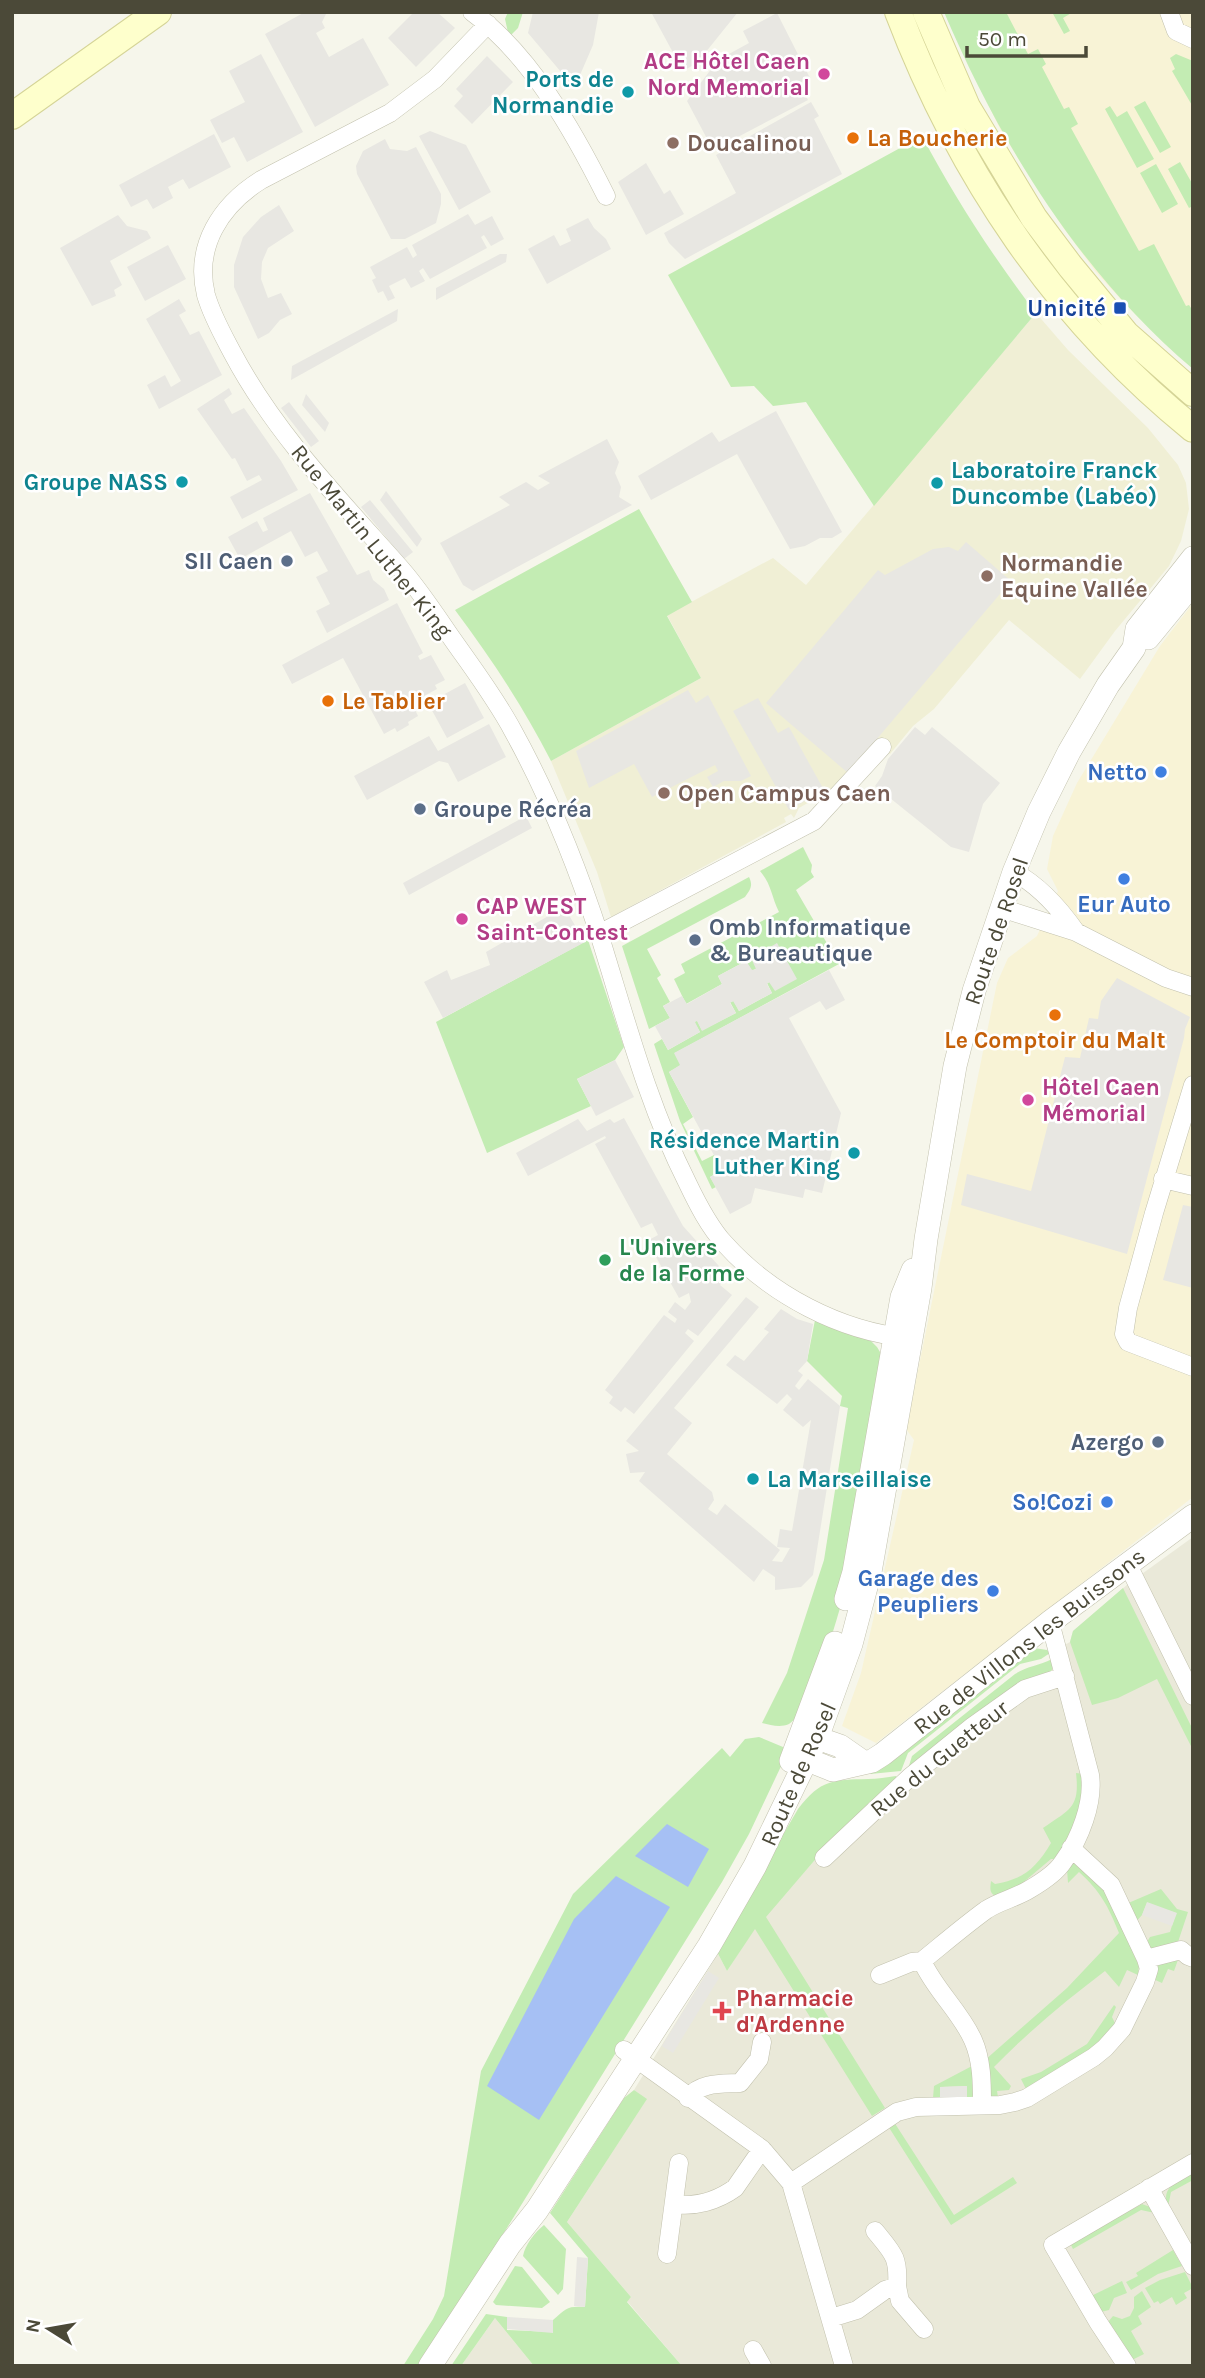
<svg xmlns="http://www.w3.org/2000/svg" width="1205" height="2378" font-family="Karla,sans-serif">
<style>
.residential{fill:#eae9d9}
.commercial{fill:#f8f3d6}
.education{fill:#f0efd5}
.green{fill:#c3ecb3}
.parking{fill:#e8e7e2}
.water{fill:#a6c0f4}
.lines{fill:none;stroke-linecap:round;stroke-linejoin:round}
.minor-casing{stroke:#c2c1ad;stroke-width:19}
.tertiary-casing{stroke:#c2c1ad;stroke-width:24}
.secondary-casing{stroke:#d5d497;stroke-width:28}
.minor{stroke:#fff;stroke-width:18}
.tertiary{stroke:#fff;stroke-width:23}
.secondary{stroke:#feffcc;stroke-width:26}
.hotel-dot{fill:#d1479c;stroke:#fff;stroke-width:2.5}
.culture-dot{fill:#0f9aa8;stroke:#fff;stroke-width:2.5}
.food-dot{fill:#e8710a;stroke:#fff;stroke-width:2.5}
.education-dot{fill:#8d6e63;stroke:#fff;stroke-width:2.5}
.transit-dot{fill:#1a4fb4;stroke:#fff;stroke-width:2.5}
.service-dot{fill:#5c6f8a;stroke:#fff;stroke-width:2.5}
.shop-dot{fill:#3f7fe0;stroke:#fff;stroke-width:2.5}
.leisure-dot{fill:#2e9e5b;stroke:#fff;stroke-width:2.5}
.health-dot{fill:#e0444e;stroke:#fff;stroke-width:2.5}
.labels{text-anchor:middle;stroke-width:5;stroke-linejoin:round;paint-order:stroke}
.hotel-label{font-size:23px;font-weight:bold;fill:#b23c85;stroke:#fff;text-anchor:start}
.culture-label{font-size:23px;font-weight:bold;fill:#0d838f;stroke:#fff;text-anchor:end}
.food-label{font-size:23px;font-weight:bold;fill:#c56008;stroke:#fff;text-anchor:start}
.education-label{font-size:23px;font-weight:bold;fill:#785e54;stroke:#fff;text-anchor:start}
.transit-label{font-size:23px;font-weight:bold;fill:#164399;stroke:#fff;text-anchor:end}
.street-label{font-size:23px;fill:#4b4938;stroke:#fff}
.service-label{font-size:23px;font-weight:bold;fill:#4e5e75;stroke:#fff;text-anchor:end}
.shop-label{font-size:23px;font-weight:bold;fill:#366cbe;stroke:#fff;text-anchor:end}
.leisure-label{font-size:23px;font-weight:bold;fill:#27864d;stroke:#fff;text-anchor:start}
.health-label{font-size:23px;font-weight:bold;fill:#be3a42;stroke:#fff;text-anchor:start}
</style>
<rect width="100%" height="100%" fill="#f6f6eb"/>
<path class="residential" d="M1193,1537V2366H682L627,2301L631,2297L567,2222L646,2100L634,2090L718,1954L727,1971L755,1928L814,1861L896,1784L1053,1667L1050,1653L1070,1642L1073,1631L1128,1584Z
M495,2318L534,2366H461Z"/>
<path class="commercial" d="M944,12H1193V369L1126,305L1096,272L1062,226L1002,133Z
M1193,603V1497L876,1743L842,1726L861,1673L914,1440L906,1429L997,983L1008,958L1037,936L1058,891L1047,869L1053,836L1077,783L1160,646Z"/>
<path class="education" d="M1036,313L1068,350L1148,428L1178,465L1186,483L1189,509L1181,541L1169,566L1115,631L1080,679L1009,620L934,709L913,726L890,754L878,744L832,797L825,793L799,808L794,818L791,814L784,818L786,822L611,917L597,872L551,761L701,678L667,615L773,558L806,585Z"/>
<path class="green" d="M508,12H523L518,28L509,37L505,19Z
M944,12H1006L1028,54L1038,49L1046,64L1042,67L1064,109L1069,107L1078,124L1071,128L1139,251L1154,244L1186,306L1189,305L1193,311V369C1081,274 1001,146 944,12Z
M1052,12H1073L1063,18L1070,31L1064,34Z
M1176,54L1193,61V107L1172,71L1175,69L1170,58Z
M1145,101L1171,147L1160,153L1134,107Z
M1110,106L1117,117L1127,111L1154,159L1137,168L1105,109Z
M922,136C955,198 993,257 1036,313L874,506L806,402L773,406L754,386L731,387L668,275Z
M1180,162L1193,185V206L1189,208L1168,169Z
M1156,164L1178,204L1162,213L1140,173Z
M639,509L692,602L667,616L701,678L551,761C524,708 491,658 455,610Z
M803,847L812,865L811,872L814,877L796,890L839,964L675,1053L681,1065L669,1072L693,1117L683,1124L702,1161L714,1155L722,1170L710,1177L716,1187L712,1189L680,1121L654,1044L662,1039L668,1050L700,1032L694,1022L697,1020L702,1030L736,1013L730,1002L734,1001L739,1011L772,993L767,983L770,982L796,979L757,968L752,971L746,961L718,976L722,984L686,1004L674,979L685,973L681,964L779,912C771,896 772,885 760,871Z
M749,877C753,885 751,889 745,897L647,949L661,975L657,978L670,1002L663,1006L670,1018L649,1029L622,946Z
M588,940L624,1047L615,1060L577,1079L591,1106L487,1153L436,1022Z
M815,1320L871,1341L877,1347L883,1357L840,1608C833,1633 809,1712 789,1724C780,1728 771,1725 762,1723L787,1673L824,1560L848,1408L840,1406L842,1396L807,1361Z
M1123,1588L1193,1730V1750L1157,1679L1118,1698L1092,1705L1070,1642L1073,1631Z
M1034,1648L1047,1650L1050,1653L1041,1659L1020,1664L908,1753L901,1771L870,1774Z
M1052,1659L1053,1667L1050,1674L908,1769L912,1756L1015,1674C1027,1666 1039,1666 1052,1659Z
M759,1737L783,1747L785,1752L784,1760L749,1834L722,1882L500,2239L418,2366H403L433,2319L444,2296L481,2071L573,1894L722,1748L730,1757L745,1739Z
M1076,1773L1084,1774L1085,1802L1057,1859H1051L1019,1886L998,1897C989,1894 990,1889 991,1881L995,1884C1024,1879 1036,1868 1051,1843L1043,1828C1070,1809 1080,1808 1076,1773Z
M896,1776L899,1780L896,1784L814,1861L766,1917L885,2108L872,2116L755,1929L727,1971L716,1950L798,1809C821,1779 833,1780 868,1779C877,1779 887,1777 896,1776Z
M1073,1862L1102,1886L1139,1965L1138,1975L1127,1970L1119,1987L1105,1971C1068,1999 1028,2032 994,2067L1011,2086L1009,2090L997,2091L998,2097H989L985,2060L1067,1988L1119,1933C1108,1906 1101,1892 1079,1872L1068,1883L1067,1869Z
M1161,1889L1177,1909L1188,1912L1177,1945L1151,1952L1147,1942L1150,1937L1170,1932L1176,1913L1147,1903L1142,1915L1134,1924L1126,1904Z
M1179,1957L1174,1971L1168,1969L1162,1983L1151,1978L1155,1962Z
M1114,2005L1116,2007L1112,2017L1115,2023C1100,2051 1053,2072 1026,2089L1021,2079L1041,2072L1087,2044Z
M972,2066L974,2094L971,2098H967L966,2086L940,2087V2098H933L934,2086Z
M634,2090L647,2099L567,2222L631,2297L627,2302L682,2366H534L495,2318L461,2366H451L486,2314L507,2317V2330L553,2332V2320C567,2308 567,2306 585,2307L588,2258L550,2213L624,2098Z
M894,2122L954,2215L1013,2177L1017,2183L951,2225L888,2126Z
M1193,2173V2180L1171,2192L1168,2207C1160,2187 1178,2181 1193,2173Z
M1142,2204L1150,2207L1155,2213L1141,2210L1073,2249L1070,2243Z
M544,2225L566,2249L563,2289L558,2295L523,2256C525,2245 535,2232 544,2225Z
M1173,2250L1182,2266L1158,2274L1131,2290L1126,2282L1138,2276L1136,2273Z
M515,2266L522,2267L550,2302L542,2308L496,2305L493,2302Z
M1185,2272L1193,2288L1184,2293L1187,2298L1176,2305L1172,2297L1160,2304L1158,2301L1154,2303L1145,2288L1160,2280Z
M1122,2281L1127,2293L1114,2298L1109,2310L1101,2312L1091,2296Z
M1142,2291L1151,2307L1138,2316L1142,2324L1131,2331L1144,2354L1132,2360L1108,2322L1113,2316L1122,2319L1130,2316L1134,2308V2297Z"/>
<path class="parking" d="M305,12H327L322,22L325,28L316,33L329,57L363,38L389,85L315,127L265,34Z
M414,12H437L455,28L416,67L388,38Z
M533,12H599L593,45L580,75L572,85L528,33Z
M651,12H738L697,63L683,71Z
M777,13L810,78L799,83L808,100L713,150L687,101L718,60L749,43L743,31Z
M261,54L303,132L247,162L234,137L222,143L210,120L245,102L229,71Z
M487,56L513,82L472,124L454,106L463,96L456,89Z
M811,102L819,116L814,119L842,174L685,259L669,243L664,233L736,193L716,155Z
M430,131L466,145L491,192L459,210L419,136Z
M214,134L231,167L189,189L183,179L168,187L173,198L153,209L147,199L131,207L119,185Z
M385,139L390,149L407,151L416,147L441,194V204L436,223L405,239H391L357,174L356,166L363,151Z
M646,163L664,194L670,190L684,214L646,235L618,182Z
M279,205L294,231L268,248L262,262L261,279L268,298L281,293L292,314L280,320L269,333L258,339L234,287V265L243,237L261,217Z
M468,214L475,225L492,216L504,239L491,246L484,235L481,237L487,248L430,279L423,268L419,271L425,281L411,288L405,278L389,286L395,298L388,301L383,291L378,293L372,280L376,278L370,267L407,247L413,258L417,255L412,245Z
M118,215L127,226L147,231L151,238L110,261L122,285L114,290L116,296L92,306L60,248Z
M588,218L594,228L606,239L611,249L547,284L528,249L554,235L560,246L571,241L566,229Z
M168,245L186,279L145,301L127,267Z
M500,254H507L506,262L436,300V288Z
M179,299L186,311L179,315L190,335L199,331L222,375L159,409L147,385L165,375L171,387L181,381L146,319Z
M398,309L397,321L291,380L292,366Z
M229,388L232,394L224,400L232,414L244,408L281,461L298,490L242,519L230,497L262,480L259,475L247,481L235,458L232,459L197,409Z
M306,394L329,423L325,432L302,405Z
M289,402L319,441L311,447L281,408Z
M776,411L842,532L832,538H820L805,546L790,549L737,454L651,500L638,476L712,432L719,442Z
M607,439L619,462L615,473L621,487L619,497L632,505L473,591L463,585L440,543L510,505L499,497L526,482L538,490L550,483L538,476Z
M386,491L422,539L417,547L380,500Z
M310,493L357,575L369,570L373,580L384,589L389,600L327,633L316,611L330,604L316,577L328,571L317,551L305,557L291,531L240,559L228,537L257,521L263,532L268,530L263,518Z
M370,500L413,552L404,559L361,507Z
M966,542L1011,581L848,773L766,703L878,570L885,575L933,549L949,547L958,551Z
M397,603L423,653L418,656L420,660L431,655L445,680L435,685L437,689L424,696L422,693L410,699L418,716L408,722L409,725L397,732L395,728L384,734L343,658L292,684L282,665Z
M465,683L484,718L447,738L428,703Z
M688,690L696,703L708,695L751,776L741,781H724L713,787L707,777L718,771L715,765L652,797L634,764L589,788L576,751Z
M758,698L778,733L789,727L824,790L789,810L733,711Z
M489,724L506,757L458,782L448,763L439,761L367,800L354,776L429,736L438,751Z
M915,727L925,735L932,727L1000,783L983,804L969,852L951,847L875,786L882,776L888,759Z
M526,816L532,828L409,895L403,883Z
M564,907L585,942L443,1018L424,982L447,970L451,980L490,965L486,952Z
M777,943L797,979L775,991L769,982L767,984L772,993L739,1011L733,1001L730,1003L736,1013L702,1031L697,1021L695,1022L700,1032L668,1050L655,1026L670,1018L663,1006L682,996L687,1004L722,984L718,976L746,961L752,970L756,969L751,958Z
M829,970L845,1000L826,1010L820,1001L789,1018L841,1113L822,1193L805,1189L803,1198L755,1188L751,1203L730,1214L710,1177L722,1170L669,1072L680,1065L674,1053Z
M1117,978L1190,1017L1185,1029L1184,1038L1127,1254L961,1205L967,1174L1031,1191L1065,1057L1080,1058L1089,1018L1098,1019L1101,1001Z
M615,1060L634,1097L596,1116L577,1079Z
M624,1118L683,1226L727,1275L720,1285L732,1295L698,1336L688,1329L685,1333L694,1341L634,1414L625,1407L621,1412L609,1403L613,1397L605,1390L664,1315L675,1323L677,1319L668,1312L675,1302L685,1310L691,1302L689,1293L679,1298L647,1241L658,1235L652,1223L641,1228L595,1144L606,1138L605,1136L528,1176L516,1153L578,1119L587,1131L610,1119L614,1123Z
M1183,1205L1193,1207V1288L1163,1280Z
M746,1297L759,1307L674,1408L692,1423L667,1454L712,1492L714,1500L708,1509L717,1515L725,1504L780,1550L772,1561L782,1562L790,1548L777,1547L780,1529L792,1531L811,1420L803,1427L783,1410L792,1399L787,1394L777,1404L726,1365L735,1355L744,1361L769,1332L764,1329L781,1309L797,1319L813,1324L807,1361L798,1371L803,1375L795,1386L799,1390L808,1379L840,1406L813,1575L801,1587L775,1590V1577L763,1569L754,1582L639,1481L645,1472L630,1473L626,1454L639,1451L626,1441Z
M1147,1902L1177,1913L1172,1926L1142,1915Z
M708,1971L719,1978L673,2053L662,2046Z
M967,2086V2098H940V2087Z
M577,2257L588,2258L585,2307L574,2306Z
M507,2317L553,2320V2333L507,2329Z"/>
<path class="water" d="M667,1824L709,1849L688,1887L635,1856Z
M616,1876L670,1907L539,2120L487,2086L574,1919Z"/>
<g class="lines">
<defs>
<path id="minor" d="M472,12C531,55 574,132 606,196
M1169,12L1176,31L1193,39
M488,24L435,79L390,113L261,180C221,205 194,246 206,295C212,316 223,335 233,354C276,435 342,502 402,570C421,592 437,617 453,640C474,670 496,699 513,731C549,796 577,866 600,937C626,1020 648,1105 687,1182C697,1203 709,1227 725,1244C771,1295 840,1331 908,1338
M1014,872C1038,885 1060,909 1076,932
M1001,908L1076,932L1166,978L1193,987
M599,934L814,821L882,747
M1193,1085L1154,1213L1128,1308L1124,1334L1128,1342L1193,1367
M1163,1179L1193,1186
M1128,1565L1193,1696
M1071,1848L1111,1885L1146,1959
M824,1858L910,1777L973,1726L1025,1689L1065,1676
M922,1961C935,1990 960,2011 973,2040C982,2060 982,2083 982,2105
M880,1975L912,1962L922,1961C943,1944 964,1926 986,1910C999,1901 1016,1898 1030,1889C1042,1882 1056,1873 1063,1862C1080,1839 1094,1802 1090,1775L1050,1622
M624,2050L762,2149L791,2183L844,2366
M688,2098C700,2082 721,2084 740,2083L759,2059L762,2042
M791,2183L897,2112L916,2107L1000,2105L1015,2102L1027,2098L1094,2057L1105,2048L1122,2029L1145,1982L1149,1969L1146,1959L1181,1950L1188,1956L1193,1958
M1149,2188L1193,2266
M674,2204C695,2207 717,2201 735,2188L762,2149
M875,2231C893,2253 899,2257 897,2286
M667,2254L679,2163
M831,2318L857,2310L885,2290L897,2286L900,2301L924,2329
M753,2350L762,2366
M1127,2366L1098,2322L1053,2245L1193,2163"/>
<path id="tertiary" d="M1148,638L1193,583
M846,1599L854,1572L902,1297L913,1270
M817,1738L840,1746L863,1762
M808,1760L833,1770L872,1761L883,1754L1050,1622L1193,1516
M791,1761L835,1643
M430,2366L510,2244L537,2210L709,1946L755,1866L817,1738L851,1644L870,1572L920,1288L926,1239L955,1066L974,991L1014,872L1039,812L1069,752L1108,685L1134,648L1137,629L1193,558"/>
<path id="secondary" d="M898,12C960,175 1057,319 1193,429
M926,12L967,107L1034,218L1070,266L1126,334L1193,393
M12,116L158,12"/>
</defs>
<use href="#minor" class="minor-casing"/>
<use href="#tertiary" class="tertiary-casing"/>
<use href="#secondary" class="secondary-casing"/>
<use href="#minor" class="minor"/>
<use href="#tertiary" class="tertiary"/>
<use href="#secondary" class="secondary"/>
</g>
<g class="hotel-dot">
<circle cx="824" cy="74" r="7"/>
<circle cx="462" cy="919" r="7"/>
<circle cx="1028" cy="1100" r="7"/>
</g>
<g class="culture-dot">
<circle cx="628" cy="92" r="7"/>
<circle cx="182" cy="482" r="7"/>
<circle cx="937" cy="483" r="7"/>
<circle cx="854" cy="1153" r="7"/>
<circle cx="753" cy="1479" r="7"/>
</g>
<g class="food-dot">
<circle cx="853" cy="138" r="7"/>
<circle cx="328" cy="701" r="7"/>
<circle cx="1055" cy="1015" r="7"/>
</g>
<g class="education-dot">
<circle cx="673" cy="143" r="7"/>
<circle cx="987" cy="576" r="7"/>
<circle cx="664" cy="793" r="7"/>
</g>
<rect class="transit-dot" x="1113" y="301" width="14" height="14" rx="3.5"/>
<g class="service-dot">
<circle cx="287" cy="561" r="7"/>
<circle cx="420" cy="809" r="7"/>
<circle cx="695" cy="940" r="7"/>
<circle cx="1158" cy="1442" r="7"/>
</g>
<g class="shop-dot">
<circle cx="1161" cy="772" r="7"/>
<circle cx="1124" cy="879" r="7"/>
<circle cx="1107" cy="1502" r="7"/>
<circle cx="993" cy="1591" r="7"/>
</g>
<circle class="leisure-dot" cx="605" cy="1260" r="7"/>
<path class="health-dot" d="M718.5 2000.5h7v7h7v7h-7v7h-7v-7h-7v-7h7z"/>
<g class="labels">
<g class="hotel-label">
<text x="810" y="69" text-anchor="end">ACE Hôtel Caen<tspan x="810" dy="26">Nord Memorial</tspan></text>
<text x="476" y="914">CAP WEST<tspan x="476" dy="26">Saint-Contest</tspan></text>
<text x="1042" y="1095">Hôtel Caen<tspan x="1042" dy="26">Mémorial</tspan></text>
</g>
<g class="culture-label">
<text x="614" y="87">Ports de<tspan x="614" dy="26">Normandie</tspan></text>
<text x="951" y="478" text-anchor="start">Laboratoire Franck<tspan x="951" dy="26">Duncombe (Labéo)</tspan></text>
<text x="168" y="490">Groupe NASS</text>
<text x="840" y="1148">Résidence Martin<tspan x="840" dy="26">Luther King</tspan></text>
<text x="767" y="1487" text-anchor="start">La Marseillaise</text>
</g>
<g class="food-label">
<text x="867" y="146">La Boucherie</text>
<text x="342" y="709">Le Tablier</text>
<text x="1055" y="1048" text-anchor="middle">Le Comptoir du Malt</text>
</g>
<g class="education-label">
<text x="687" y="151">Doucalinou</text>
<text x="1001" y="571">Normandie<tspan x="1001" dy="26">Equine Vallée</tspan></text>
<text x="678" y="801">Open Campus Caen</text>
</g>
<g class="transit-label">
<text x="1106" y="316">Unicité</text>
</g>
<g class="street-label">
<text transform="translate(372 541) rotate(51)" y="8">Rue Martin Luther King</text>
<text transform="translate(996 931) rotate(-71)" y="8">Route de Rosel</text>
<text transform="translate(1029 1641) rotate(-38)" y="8">Rue de Villons les Buissons</text>
<text transform="translate(939 1758) rotate(-39)" y="8">Rue du Guetteur</text>
<text transform="translate(798 1774) rotate(-66)" y="8">Route de Rosel</text>
</g>
<g class="service-label">
<text x="273" y="569">SII Caen</text>
<text x="434" y="817" text-anchor="start">Groupe Récréa</text>
<text x="709" y="935" text-anchor="start">Omb Informatique<tspan x="709" dy="26">&amp; Bureautique</tspan></text>
<text x="1144" y="1450">Azergo</text>
</g>
<g class="shop-label">
<text x="1147" y="780">Netto</text>
<text x="1124" y="912" text-anchor="middle">Eur Auto</text>
<text x="1093" y="1510">So!Cozi</text>
<text x="979" y="1586">Garage des<tspan x="979" dy="26">Peupliers</tspan></text>
</g>
<g class="leisure-label">
<text x="619" y="1255">L'Univers<tspan x="619" dy="26">de la Forme</tspan></text>
</g>
<g class="health-label">
<text x="736" y="2006">Pharmacie<tspan x="736" dy="26">d'Ardenne</tspan></text>
</g>
</g>
<rect width="1205" height="2378" fill="none" stroke="#4b4938" stroke-width="28"/>
<g transform="translate(49 2329) rotate(281)" stroke="#ffffff" stroke-width="5" paint-order="stroke">
<path d="M0-5L12 26L0 18L-12 26Z" fill="#4b4938"/>
<text y="-10" font-size="19" font-weight="bold" text-anchor="middle" fill="#4b4938">N</text>
</g>
<path d="M967 46v10h119v-10" fill="none" stroke="#4b4938" stroke-width="3.5"/>
<text x="978" y="46" font-size="21" fill="#4b4938" stroke="#ffffff" stroke-width="5" paint-order="stroke">50 m</text>
</svg>
